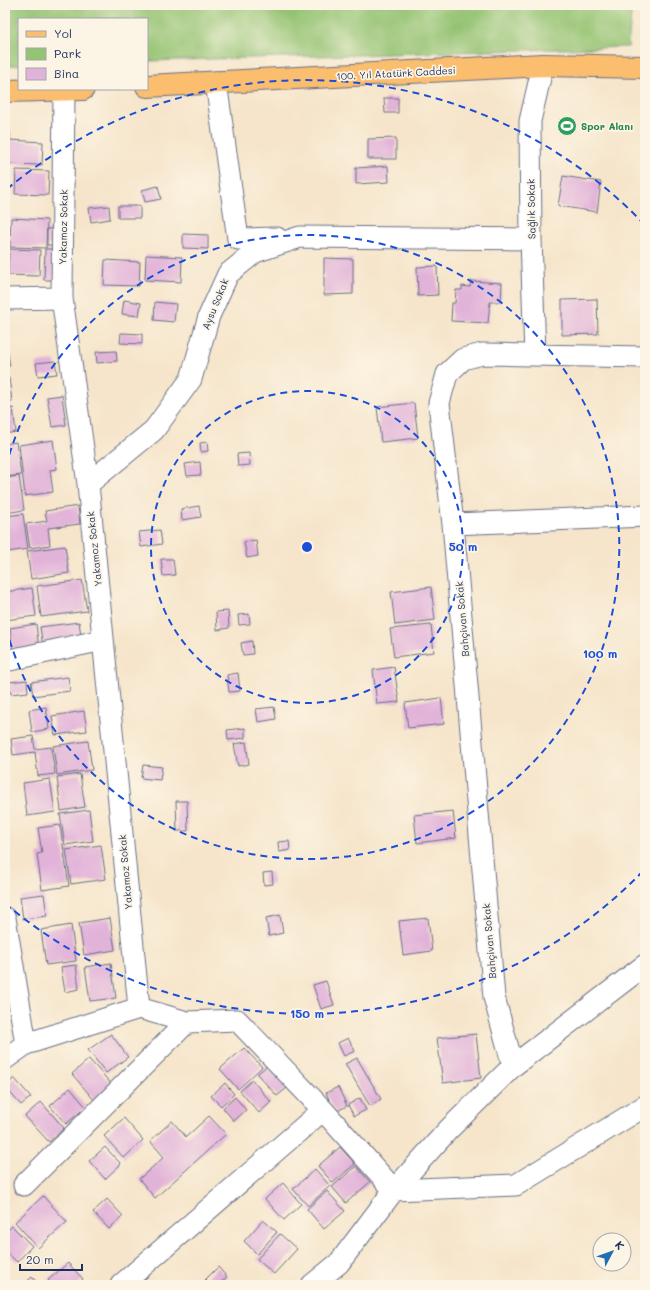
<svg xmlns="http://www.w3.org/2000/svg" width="650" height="1290" font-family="Mali,sans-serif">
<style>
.green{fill:#94c372;stroke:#587968}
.building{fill:#e2b3d9}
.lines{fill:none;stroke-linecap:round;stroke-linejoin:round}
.street-casing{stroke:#686f84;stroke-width:23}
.primary-casing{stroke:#686f84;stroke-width:24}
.street{stroke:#fff;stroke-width:21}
.primary{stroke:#fbbd6e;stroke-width:22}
.ring{fill:none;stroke:#1d4ed8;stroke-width:2;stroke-dasharray:7 5}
.labels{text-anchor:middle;stroke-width:3.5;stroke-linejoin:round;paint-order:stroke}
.street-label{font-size:10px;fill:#1b2f5e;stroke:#fcf5e5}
.leisure-label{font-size:10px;font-weight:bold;fill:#27864d;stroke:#fcf5e5;text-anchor:start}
.centre{fill:#1d4ed8;stroke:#fcf5e5;stroke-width:2}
.ring-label{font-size:12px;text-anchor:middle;font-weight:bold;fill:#1d4ed8;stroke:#fcf5e5;stroke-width:3.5;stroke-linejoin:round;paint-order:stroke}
</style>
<rect width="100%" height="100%" fill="#fcf5e5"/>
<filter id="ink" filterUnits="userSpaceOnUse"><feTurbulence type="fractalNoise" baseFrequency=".025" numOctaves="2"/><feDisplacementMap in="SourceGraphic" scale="8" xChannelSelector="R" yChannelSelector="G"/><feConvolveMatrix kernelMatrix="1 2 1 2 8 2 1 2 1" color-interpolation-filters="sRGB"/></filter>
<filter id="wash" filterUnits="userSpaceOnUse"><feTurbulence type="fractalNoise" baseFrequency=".012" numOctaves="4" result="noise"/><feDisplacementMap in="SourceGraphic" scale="16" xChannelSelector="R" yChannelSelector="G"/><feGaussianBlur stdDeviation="0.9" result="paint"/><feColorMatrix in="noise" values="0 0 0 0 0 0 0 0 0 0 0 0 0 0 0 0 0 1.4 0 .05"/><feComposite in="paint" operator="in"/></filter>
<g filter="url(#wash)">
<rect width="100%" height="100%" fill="#f6e5cb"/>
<path class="green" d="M5,5H632L628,47L147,61V19H19V65L5,66Z"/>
<g id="blocks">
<path class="building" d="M384,98H398V113H385Z
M5,132H10V140L43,142L42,165L5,164Z
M396,138V159H368V139Z
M388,166L389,182L356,184V168Z
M16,170L49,171L48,195L15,194Z
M563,176L601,182L597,212L558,206Z
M158,186L161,199L145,202L142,190Z
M109,206L110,219L91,222L89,208Z
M118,206H140V218H118Z
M11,218L47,220L46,248L10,247Z
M47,229H60L59,245H47Z
M183,234L208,235V249L183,248Z
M9,249L40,250L39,276L8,275Z
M45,249H59L58,280H44Z
M146,255L182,257L181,282L145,280Z
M324,258L353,259V294L324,295Z
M105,260L140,262L139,286L104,285Z
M437,266L438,295L418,296L417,267Z
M471,281L502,283L501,302H490L488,323L451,321L452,303H455L456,290H462V286L470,287Z
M597,299L598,334L562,335V300Z
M124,300L141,303L139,316L122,314Z
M155,302L176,304L174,322L154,320Z
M121,333L142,334V344L120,343Z
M5,336L10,366H5Z
M116,351L117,361L97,363L96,352Z
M55,361L57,374L38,376L36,363Z
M9,378L12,401L5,402V379Z
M62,395L66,425L52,427L47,397Z
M414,403L418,438L381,442L377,407Z
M13,408L16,432L5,434V409Z
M53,440L57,469L50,470L53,492L25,496L19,445Z
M16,442L21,475L5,477V444Z
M207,442L208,451L201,452L200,443Z
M249,453L250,465L238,466L237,454Z
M200,462L201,475L187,476L185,464Z
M19,476L24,510L5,513V478Z
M78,506L80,524L48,528L50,545L30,548L26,524L47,521L45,511Z
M199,506L201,517L182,520L181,509Z
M23,514L28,549L7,552L5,541V516Z
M160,530L162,544L141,547L139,532Z
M256,540L258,556L247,558L244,542Z
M65,546L69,573L31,579L27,551Z
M161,559H173L175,575L163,576Z
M82,580L87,611L41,617L37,586Z
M431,587L435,620L395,625L391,592Z
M32,588L36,616L5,620V592Z
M228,611L229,628L217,630L216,612Z
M249,614L250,624L239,625L238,615Z
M79,622L82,642L43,647L40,627Z
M36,624L39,648L13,652L10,628Z
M431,625L434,652L394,657L390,629Z
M252,641L253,654L243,655L241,643Z
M394,667L399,702L377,704L373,670Z
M238,673L240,691L229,692L227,675Z
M68,677L70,691L33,696L31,682Z
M27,680L28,692L11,694L9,682Z
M441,698L444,724L408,728L405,703Z
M46,707L49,729L32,732L29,710Z
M274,707L276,719L258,722L256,709Z
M84,711L87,731L55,735L52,716Z
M245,728V738L228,740L227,730Z
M33,736L35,749L51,747L55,774L38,776L35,752L13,755L11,739Z
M88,741L92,770L57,775L53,746Z
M246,742L249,764L238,766L234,744Z
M143,765L162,767L160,780L141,778Z
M80,774L85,807L61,811L57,777Z
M50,779L55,812L27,816L23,783Z
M176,801H187L188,831H177Z
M89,810L93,841L65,845L60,814Z
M453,811L456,838L417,843L414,815Z
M60,825L69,886L42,890L37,854L42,853L38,828Z
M289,841L290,850L279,852L278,842Z
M101,845L106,879L71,884L66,850Z
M272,872L273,884L264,885L263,873Z
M44,894L47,916L23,919L20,897Z
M280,915L283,933L269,936L266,918Z
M110,918L115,950L84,955L79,923Z
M428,918L432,951L403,955L399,921Z
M71,925L76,961L46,965L41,930Z
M111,963L116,998L90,1001L85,967Z
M76,965L79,989L65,992L61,967Z
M326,981L334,1005L321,1009L313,985Z
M111,1034L128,1057L106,1073L88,1050Z
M476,1034L481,1078L443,1083L437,1038Z
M348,1038L355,1051L344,1056L338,1043Z
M244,1048L262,1067L238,1089L220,1069Z
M357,1058L381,1099L370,1106L345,1064Z
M89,1059L113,1086L95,1101L72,1074Z
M267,1066L287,1088L277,1096L257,1074Z
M14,1078L31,1097L21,1105L5,1087Z
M252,1080L271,1102L259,1113L240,1091Z
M225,1083L234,1094L221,1106L211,1096Z
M338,1087L347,1106L335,1112L326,1093Z
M70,1088L86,1107L66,1124L50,1106Z
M235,1097L246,1110L234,1121L223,1108Z
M360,1098L366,1110L354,1116L348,1105Z
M41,1102L64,1128L49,1142L25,1116Z
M209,1116L226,1134L155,1198L139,1179L164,1157L150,1141L172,1121L186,1137Z
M124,1118L143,1140L124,1158L104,1136Z
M105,1147L121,1164L105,1179L89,1161Z
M340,1147L355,1164L333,1183L318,1166Z
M356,1166L370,1182L346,1203L332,1187Z
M315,1169L330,1186L308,1206L293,1189Z
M283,1183L301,1204L284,1220L265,1199Z
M327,1191L345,1211L324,1229L307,1209Z
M43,1196L67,1222L38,1248L15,1222Z
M107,1199L123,1216L109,1229L93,1212Z
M263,1220L277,1232L257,1254L244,1241Z
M12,1226L32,1246L17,1262L5,1251V1233Z
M280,1234L297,1249L274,1274L257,1259Z
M68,1263L83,1279L77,1285H53L48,1280Z
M218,1267L227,1277L218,1285H210L205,1280Z
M32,1277L39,1285H23Z"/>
</g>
</g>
<g filter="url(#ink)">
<use href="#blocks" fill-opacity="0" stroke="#686f84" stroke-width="1"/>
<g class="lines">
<defs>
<path id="street" d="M216,82L238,239L277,238
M64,90L62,298L88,484L139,1008
M5,299L62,298
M535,355L531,239L530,121L543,65
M88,484L154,430L191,379L209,316L228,274L255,252L300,237L531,239
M453,524L645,516
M5,661L103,640
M5,918L26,1044
M5,1059L26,1044L139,1008L187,1022L237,1020L323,1110L394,1190L448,1130L513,1066L645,965
M513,1066L494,997L453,524L439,403L447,374L463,359L482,354L645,357
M24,1185L187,1022
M121,1285L323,1110
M312,1285L339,1263L394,1190L516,1185L645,1106"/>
<path id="primary" d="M147,86L543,65L645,67
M5,91L83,89"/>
</defs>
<use href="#street" class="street-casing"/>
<use href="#primary" class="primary-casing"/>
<use href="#street" class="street"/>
<use href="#primary" class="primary"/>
</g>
</g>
<g class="ring">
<circle cx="307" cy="547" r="156"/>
<path d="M6 466A312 312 0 1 1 6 628"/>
<path d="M643 871A467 467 0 0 1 7 905M7 189A467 467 0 0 1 643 223"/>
</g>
<defs>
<symbol id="stadium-disc" viewBox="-11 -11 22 22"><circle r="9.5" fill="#2e9e5b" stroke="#fcf5e5"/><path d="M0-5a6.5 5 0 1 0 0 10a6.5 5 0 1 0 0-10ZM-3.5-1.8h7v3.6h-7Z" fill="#fff"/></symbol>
</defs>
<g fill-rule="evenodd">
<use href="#stadium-disc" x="556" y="115" width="22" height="22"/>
</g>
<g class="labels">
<g class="street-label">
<text transform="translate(396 73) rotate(-3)" y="4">100. Yıl Atatürk Caddesi</text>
<text transform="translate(531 209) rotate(-91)" y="4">Sağlık Sokak</text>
<text transform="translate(63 227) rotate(-89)" y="4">Yakamoz Sokak</text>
<text transform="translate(215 304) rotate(-68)" y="4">Aysu Sokak</text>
<text transform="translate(94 549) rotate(-96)" y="4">Yakamoz Sokak</text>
<text transform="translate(462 619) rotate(-95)" y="4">Bahçivan Sokak</text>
<text transform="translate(125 872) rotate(-95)" y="4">Yakamoz Sokak</text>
<text transform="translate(489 941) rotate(-95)" y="4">Bahçivan Sokak</text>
</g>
<g class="leisure-label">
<text x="581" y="130">Spor Alanı</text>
</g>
</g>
<circle cx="307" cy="547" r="6" class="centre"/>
<g class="ring-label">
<text x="463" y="551">50 m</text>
<text x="600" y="658">100 m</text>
<text x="307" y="1018">150 m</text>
</g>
<rect width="650" height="1290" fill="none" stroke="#fcf5e5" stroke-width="20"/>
<rect x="18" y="18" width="130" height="72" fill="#fcf5e5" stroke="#a2a6af"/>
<rect x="26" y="31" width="20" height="6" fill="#fbbd6e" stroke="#a2a6af"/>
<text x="54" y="38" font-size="12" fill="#1b2f5e">Yol</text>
<rect x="26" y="48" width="20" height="12" fill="#94c372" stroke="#a2a6af"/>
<text x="54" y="58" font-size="12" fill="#1b2f5e">Park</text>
<rect x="26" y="68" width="20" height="12" fill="#e2b3d9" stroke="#a2a6af"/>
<text x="54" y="78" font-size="12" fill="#1b2f5e">Bina</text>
<g transform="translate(612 1252) rotate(49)"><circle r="19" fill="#fcf5e5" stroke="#a2a6af"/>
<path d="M0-3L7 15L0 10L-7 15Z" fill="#1f6fb2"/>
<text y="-6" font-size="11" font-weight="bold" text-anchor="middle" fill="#1b2f5e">K</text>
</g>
<path d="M20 1264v6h62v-6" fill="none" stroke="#1b2f5e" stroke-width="2"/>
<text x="26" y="1264" font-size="12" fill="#1b2f5e" stroke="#fcf5e5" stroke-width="3" paint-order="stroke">20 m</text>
</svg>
